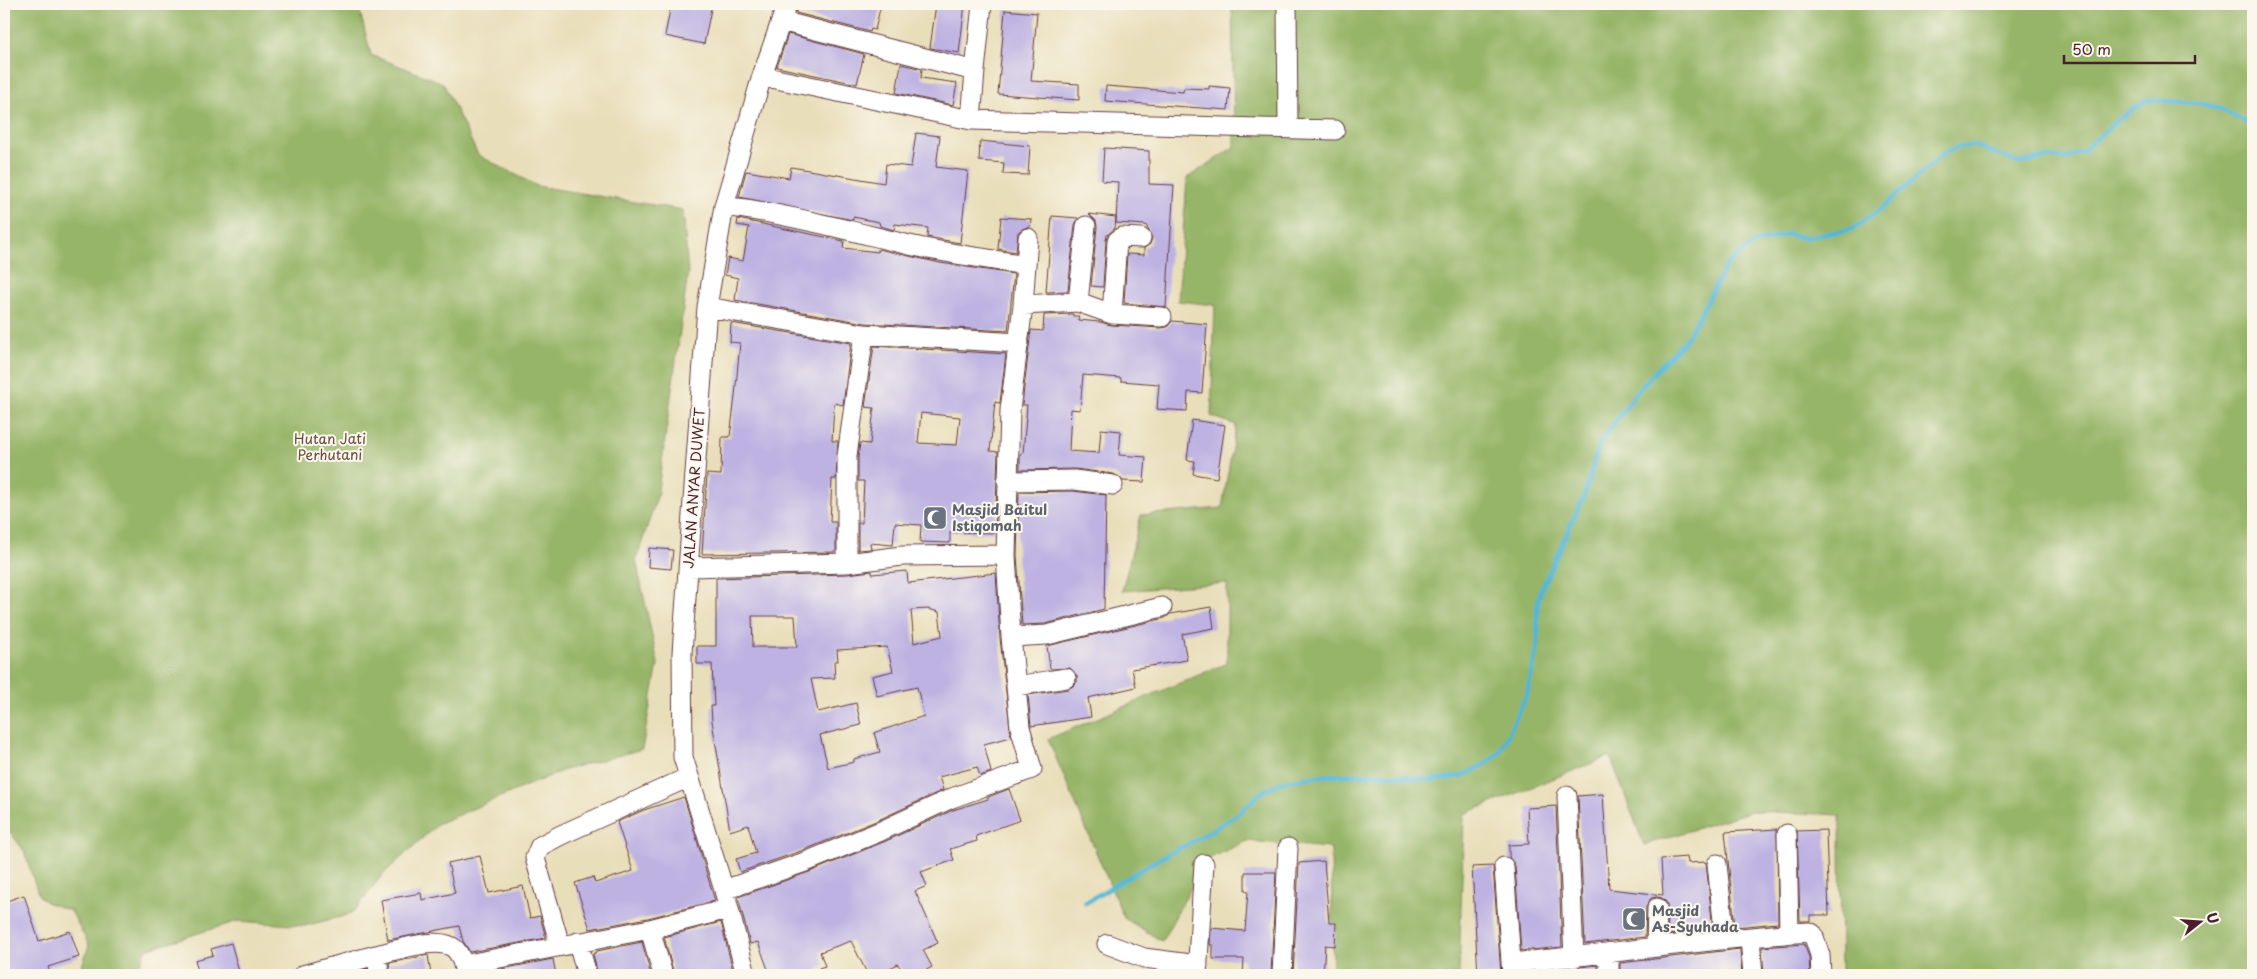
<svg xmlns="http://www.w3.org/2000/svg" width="2257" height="979" font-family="'Playpen Sans',sans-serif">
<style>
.forest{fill:#97b568;stroke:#706a4a}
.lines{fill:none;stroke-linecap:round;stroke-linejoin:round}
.stream{stroke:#53b6d2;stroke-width:5}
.building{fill:#bdb2e2;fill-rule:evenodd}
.minor-casing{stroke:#623c40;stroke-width:21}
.minor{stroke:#fff;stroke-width:19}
.labels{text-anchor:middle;stroke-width:4;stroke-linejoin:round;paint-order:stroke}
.park-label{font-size:14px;fill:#674c3e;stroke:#fbf7ec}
.street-label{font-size:14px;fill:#4a1f2b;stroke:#fbf7ec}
.worship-label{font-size:14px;font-weight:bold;fill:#5b616d;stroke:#fbf7ec;text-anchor:start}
</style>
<rect width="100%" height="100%" fill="#fbf7ec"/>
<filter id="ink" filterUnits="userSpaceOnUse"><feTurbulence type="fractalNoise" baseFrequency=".02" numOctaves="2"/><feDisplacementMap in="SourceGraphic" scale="10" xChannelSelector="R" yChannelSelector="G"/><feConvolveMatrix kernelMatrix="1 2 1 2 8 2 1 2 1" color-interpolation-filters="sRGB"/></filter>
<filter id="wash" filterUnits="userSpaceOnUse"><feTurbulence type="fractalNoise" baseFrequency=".0096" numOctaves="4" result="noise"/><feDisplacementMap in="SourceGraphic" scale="20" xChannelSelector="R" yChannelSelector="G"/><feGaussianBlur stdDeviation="1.12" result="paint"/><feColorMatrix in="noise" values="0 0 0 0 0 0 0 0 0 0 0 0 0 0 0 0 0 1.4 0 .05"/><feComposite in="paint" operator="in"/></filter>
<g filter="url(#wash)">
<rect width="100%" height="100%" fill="#e9deba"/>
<path class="forest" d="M4,4H358L371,55L443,83L478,155L537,186L683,210L688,273L657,497L636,560L658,664L642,749L564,770L439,823L382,875L357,908L348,915L304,926L238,921L147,949L134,975H75L81,969L89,945L71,911L46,902L39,896L24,851L4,824Z
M1232,4H2253V975H1841L1840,815L1752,811L1644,845L1610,756L1464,814L1459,975H1333L1331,848L1247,841L1206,860L1162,941L1124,918L1048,739L1227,663V583L1122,591L1141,515L1222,508L1236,425L1211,416L1215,305L1178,301L1187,178L1234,147Z"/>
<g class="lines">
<path class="stream" d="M1085,903L1159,859L1201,837L1238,814L1263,791L1285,781L1319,776L1381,774L1431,780L1462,776L1487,763L1500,752L1527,694L1538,643L1537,609L1540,592L1584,496L1600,443L1640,388L1687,338L1727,264L1755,243L1788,234L1804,238L1852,229L1879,211L1943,154L1958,147L1974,145L2019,163L2049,157L2067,158L2083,151L2120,118L2147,100L2200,103L2219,108L2253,126"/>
</g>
<g id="blocks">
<path class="building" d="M671,4H712L704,44L665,36Z
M798,4H881L875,30L871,29L870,32L796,13Z
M936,4H965L959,53L930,48Z
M1005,10L1037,13L1031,81L1079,84V100L998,94Z
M788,34L864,54L857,84L777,67Z
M901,64L922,69L921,78L957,83L953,105L896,93Z
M1106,86L1183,92L1184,88L1209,89V86L1230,88L1228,110L1105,101Z
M916,133L940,136L936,167L968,171L960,243L927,237L928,228L895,224L894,230L880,226L879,222L853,217V220L739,197L746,171L789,178L791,167L884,183L886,164L911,167Z
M980,141L1030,146L1028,175L1003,174L1004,163L979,161Z
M1104,148L1149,151V184L1174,185L1166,307L1124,303L1127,254L1144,255V248L1150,244L1152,238L1146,225L1116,223L1118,182L1102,181Z
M1089,214L1116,217L1115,228L1107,235L1106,240L1103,287L1091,286L1097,227L1096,221Z
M1052,216L1078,218L1075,225L1068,291L1046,292Z
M1001,217L1031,219L1030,227L1024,228L1018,232L1016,252L998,249Z
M738,219L844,241L843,248L878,252V249L940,263L1014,274L1008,331L865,323L735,300L738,278L725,275L728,258L743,261L749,227L737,225Z
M1073,314V316H1079L1078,320L1100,322L1111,325L1161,328L1167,327L1172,321L1207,324L1202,393L1188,392L1187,411L1157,409L1159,384L1121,381V378L1083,375L1080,410L1071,409L1069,451L1099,453L1101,429L1121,431L1119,455L1146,457L1144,482L1123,481L1114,474L1075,469L1020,470V454H1023L1027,405H1022L1031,330L1043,331L1044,315Z
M731,323L851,343L843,405L834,403L832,441H838L836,479H832L830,522H836V552L702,554L707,474L721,475L722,437H730L735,396L740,343L730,342Z
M874,346L1006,354L1000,403L995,402L990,451L998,452L995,533L950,532V543L920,542L921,525L895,523L893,545L870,543L871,549L858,550V523H862L864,481H858V457L860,443L870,444L874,408L865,407ZM921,413L960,417L957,445L918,443Z
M1192,420L1225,425L1217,478L1193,474L1195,461L1187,460Z
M1073,491L1106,495L1104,609L1045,624L1022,625L1017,555L1019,492Z
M649,548L673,550L671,569L648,567Z
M872,571V574L907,571L908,583L996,573L1000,638L1011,737L984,744L991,772L980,776L977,767L939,777L943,790L876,821L804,850L740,872L736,859L756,853L748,825L730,831L712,721L711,706H714L712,664H697V646H716V578L847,574ZM928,609L939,612L942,636L914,643L911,610ZM752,616H795L797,647H753ZM887,647L893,671L872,676L877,696L917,687L924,716L874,733L880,752L854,759V762L828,768L820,735L861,725L856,703L818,712L811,679L835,678L834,661H838L837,650Z
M1211,607L1214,628L1182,634L1187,660L1132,669L1136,687L1088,698L1091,717L1031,726L1028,695L1068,689L1073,686L1077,682V676L1070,668L1050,669L1047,646L1165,618L1170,614Z
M1009,789L1020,820L976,836L977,841L950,849L954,860L921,872L927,886L915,891L938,943L923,950L932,967L917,975H904L898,964L875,975H868L851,941L820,952L825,966L819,968L821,975H770L758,942L750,944L738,897L812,871L886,841L953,810L988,799V797Z
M1603,794L1609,889L1663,895L1661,859L1687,857L1688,863L1706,862L1713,930L1668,935L1667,903L1662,898L1657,897L1651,898L1646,907L1645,937L1585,944L1578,796Z
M684,797L715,901L648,918L590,929L575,883L593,877L595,883L633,871L617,822L644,810Z
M1556,806L1562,947L1521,951L1515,866L1509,857V845L1529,844L1527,808Z
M1777,829L1778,923L1735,927L1725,832Z
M1826,830L1829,915H1810V921H1800L1797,831Z
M480,856L489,893L523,886L530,918L540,916L546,938L470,952L463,941L459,926L388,940L381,900L421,893L422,900L455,893L448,863Z
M1324,861L1329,923H1336L1335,946L1325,945L1323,975H1293L1299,863Z
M1493,866L1501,975H1478L1472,867Z
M1245,872H1276L1271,975H1243L1244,959H1213V945H1210L1211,928L1245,931L1248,891H1245Z
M24,895L39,941L70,931L79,957L48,967L51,975H4V902Z
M721,922L734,975H674L664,937Z
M642,942L651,975H598L593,954L597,952V951Z
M231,943L240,975H199L195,960L213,955L211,949Z
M1804,944L1809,957L1810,975H1764L1762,947Z
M1740,949L1742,975H1620V963Z
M428,955L431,975H391L389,963Z
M553,959L556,975H476V974Z
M1598,965V975H1523V973Z
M367,969L369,975H357L356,972Z"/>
</g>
</g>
<g filter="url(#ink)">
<use href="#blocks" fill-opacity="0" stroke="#623c40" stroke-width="1"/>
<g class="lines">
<defs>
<path id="minor" d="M1287,4L1288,128
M781,21L975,71L971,120L1335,130
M975,71L982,4
M762,76L971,120
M724,206C789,214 850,231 914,246C951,254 989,259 1026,265
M1078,302L1086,226
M1023,305L1078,302L1112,314L1162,317
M707,307L864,334L1019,343
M1112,314L1117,241L1122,237L1141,238
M1007,481L1074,480L1113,485
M847,563V456L864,334
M689,567L847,563L902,556L1006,555
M1011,637L1047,635L1162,607
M1016,686L1066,678
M1567,796L1574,958
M1787,834L1789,932
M1717,864L1725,940
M1504,867L1512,975
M724,890L808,861L881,831L952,798L1032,769L1020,727L1011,637L1006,555L1010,410L1023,305L1028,238
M1750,938L1753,975
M578,942L587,975
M1107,944L1144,958L1198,965
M560,945L535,858L540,846L561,835L689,777
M1656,947L1657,908
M1609,954V975
M1511,963C1611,954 1710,939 1809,932L1813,934L1820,955L1821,975
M463,965L650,929
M303,975L376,955
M380,975L376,955C395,951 441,934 456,950C461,956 464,967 465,975
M663,975L650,929L728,909
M746,975L724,890L683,757L682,653L707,307L724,206L762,76L787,4
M1197,975L1204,864
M1282,975L1288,848"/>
</defs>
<use href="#minor" class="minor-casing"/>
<use href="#minor" class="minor"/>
</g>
</g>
<defs>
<symbol id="mosque-square" viewBox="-11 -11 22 22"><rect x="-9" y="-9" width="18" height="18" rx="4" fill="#6b7280" stroke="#fbf7ec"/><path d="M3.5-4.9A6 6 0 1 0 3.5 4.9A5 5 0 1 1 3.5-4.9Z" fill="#fff"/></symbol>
</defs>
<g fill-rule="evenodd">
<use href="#mosque-square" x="921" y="504" width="28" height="28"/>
<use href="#mosque-square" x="1620" y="905" width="28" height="28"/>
</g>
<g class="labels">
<g class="park-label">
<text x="330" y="444">Hutan Jati<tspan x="330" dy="16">Perhutani</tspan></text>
</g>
<g class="street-label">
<text transform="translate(694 488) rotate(-86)" y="5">JALAN ANYAR DUWET</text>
</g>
<g class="worship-label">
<text x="952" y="515">Masjid Baitul<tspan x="952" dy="16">Istiqomah</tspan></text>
<text x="1652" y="916">Masjid<tspan x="1652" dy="16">As-Syuhada</tspan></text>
</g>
</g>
<rect width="2257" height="979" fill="none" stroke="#fbf7ec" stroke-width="20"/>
<g transform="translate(2200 922) rotate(73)" stroke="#fbf7ec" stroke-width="4" paint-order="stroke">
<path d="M0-4L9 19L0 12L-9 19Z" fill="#4a1f2b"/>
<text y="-8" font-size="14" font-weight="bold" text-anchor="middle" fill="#4a1f2b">U</text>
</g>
<path d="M2064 55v8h131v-8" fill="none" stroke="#4a1f2b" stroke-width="2.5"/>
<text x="2072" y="55" font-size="15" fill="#4a1f2b" stroke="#fbf7ec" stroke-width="4" paint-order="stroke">50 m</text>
</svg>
